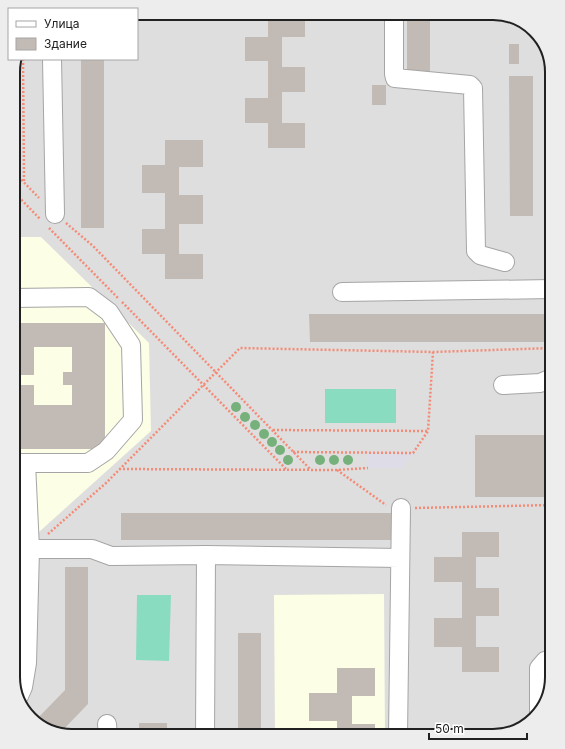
<svg xmlns="http://www.w3.org/2000/svg" width="565" height="749" font-family="Inter,sans-serif">
<style>
.residential{fill:#dfdede}
.education{fill:#fcfee5}
.pitch{fill:#8adcc1}
.plaza{fill:#dddce7}
.building{fill:#c2bbb5}
.lines{fill:none;stroke-linecap:round;stroke-linejoin:round}
.minor-casing{stroke:#a5a5a5;stroke-width:20}
.path{stroke:#f48b76;stroke-width:2.5;stroke-dasharray:2 2;stroke-linecap:butt}
.minor{stroke:#fff;stroke-width:18}
.tree{fill:#76b07a}
.rim{fill:none;stroke:#212121;stroke-width:2}
</style>
<rect width="100%" height="100%" fill="#f1efe8"/>
<path class="residential" d="M137,13H496L522,21L542,40L552,73V677L544,706L525,726L493,736H69L43,728L23,709L13,677V68L18,59H137Z"/>
<path class="education" d="M13,237H41L149,343L151,431L29,541L19,562H13Z
M384,594L385,736H275L274,595Z"/>
<path class="pitch" d="M325,389H396V423H325Z
M137,595H171L169,661L136,660Z"/>
<path class="plaza" d="M367,452L413,453L403,468H368Z"/>
<path class="building" d="M268,13H305V37H282V67H305V92H282V123H305V148H268V123H245V98H268V61H245V37H268Z
M407,13H430V71H407Z
M541,38L542,40L544,46H541Z
M509,44H519V64H509Z
M81,59H104V228H81Z
M509,76H533V216H510Z
M372,85H386V105H372Z
M165,140H203V167H179V195H203V224H179V254H203V279H165V254H142V229H165V193H142V165H165Z
M309,314H552V342H310Z
M16,323H105V449H16V385H34V405H72V385H63V372H72V347H34V375H16Z
M475,435H552V497H475Z
M121,513H397V540H121Z
M462,532H499V557H476V588H499V616H476V647H499V672H462V647H434V618H462V582H434V557H462Z
M65,567H88V704L60,733L43,728L35,721L65,690Z
M13,583H20V605H13Z
M238,633H261V736H238Z
M337,668H375V696H352V724H375V736H337V721H309V693H337Z
M139,723H167V736H139Z"/>
<g class="lines">
<defs>
<path id="minor" d="M394,13V74L395,78L470,85L473,88L476,251L480,255L505,262
M52,59L55,214
M342,292L552,289
M503,385L540,383L552,378
M13,463H88L106,451L133,420L131,345L109,312L89,297L13,298
M26,463L30,549
M19,696L23,687L27,663L30,549H92L111,556L206,555L400,558
M539,712V668L545,661L552,660
M107,724L108,736
M205,736L206,555
M398,736L401,508"/>
</defs>
<use href="#minor" class="minor-casing"/>
<path class="path" d="M23,59L24,182
M13,171L39,198
M13,191L40,219
M66,223L93,246L310,469
M49,228L119,299
M122,302L286,469
M273,430L428,431
M293,452L413,453L428,431L433,352
M119,469L337,470L368,468
M337,470L386,505
M415,508L552,505
M48,534L106,483L240,348L433,352L552,348"/>
<use href="#minor" class="minor"/>
</g>
<g class="tree">
<circle cx="236" cy="407" r="5"/>
<circle cx="245" cy="417" r="5"/>
<circle cx="255" cy="425" r="5"/>
<circle cx="264" cy="434" r="5"/>
<circle cx="272" cy="442" r="5"/>
<circle cx="280" cy="450" r="5"/>
<circle cx="288" cy="460" r="5"/>
<circle cx="320" cy="460" r="5"/>
<circle cx="334" cy="460" r="5"/>
<circle cx="348" cy="460" r="5"/>
</g>
<path d="M0 0H565V749H0ZM72 20H493A52 52 0 0 1 545 72V677A52 52 0 0 1 493 729H72A52 52 0 0 1 20 677V72A52 52 0 0 1 72 20Z" fill="#ededed" fill-rule="evenodd"/>
<path class="rim" d="M72 20H493A52 52 0 0 1 545 72V677A52 52 0 0 1 493 729H72A52 52 0 0 1 20 677V72A52 52 0 0 1 72 20Z"/>
<rect x="8" y="8" width="130" height="52" fill="#ffffff" stroke="#a6a6a6"/>
<rect x="16" y="21" width="20" height="6" fill="#ffffff" stroke="#a6a6a6"/>
<text x="44" y="28" font-size="12" fill="#212121">Улица</text>
<rect x="16" y="38" width="20" height="12" fill="#c2bbb5" stroke="#a6a6a6"/>
<text x="44" y="48" font-size="12" fill="#212121">Здание</text>
<path d="M429 733v6h98v-6" fill="none" stroke="#212121" stroke-width="2"/>
<text x="435" y="733" font-size="12" fill="#212121" stroke="#ffffff" stroke-width="3" paint-order="stroke">50 m</text>
</svg>
